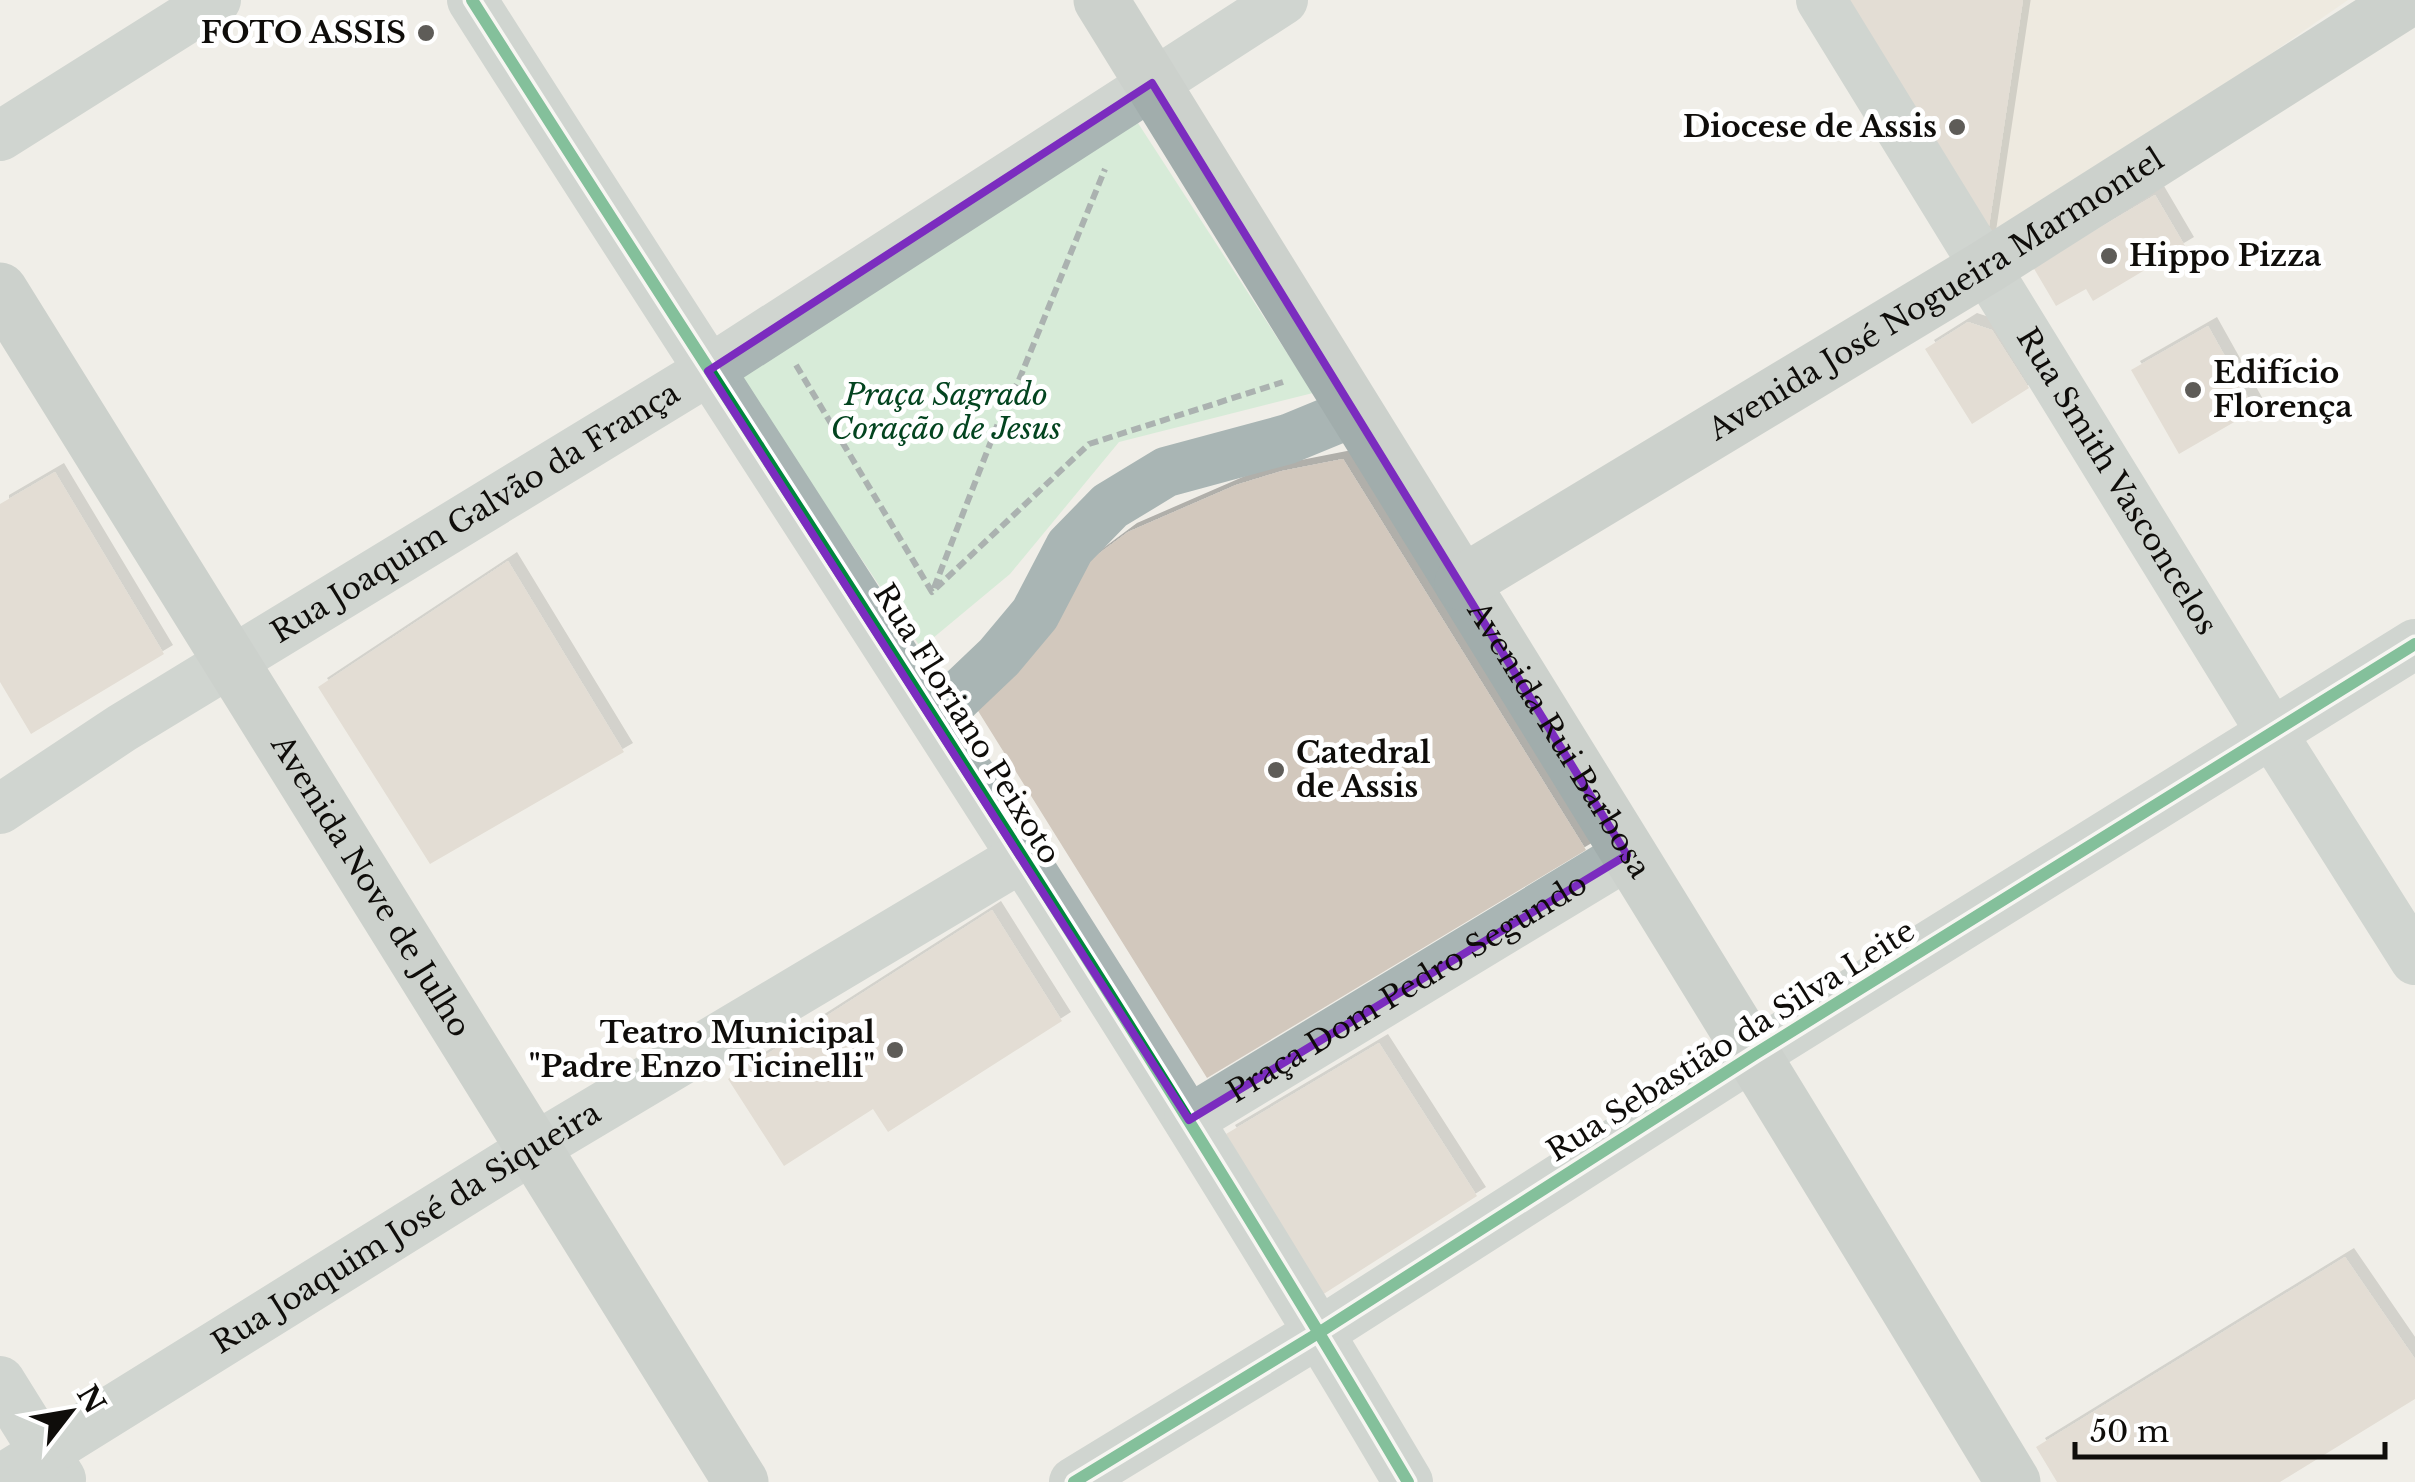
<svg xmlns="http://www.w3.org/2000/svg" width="2415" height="1482" font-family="'Libre Baskerville',serif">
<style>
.education{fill:#ebe5d7}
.green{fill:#d7ebd8}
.building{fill:#d2c8bd;filter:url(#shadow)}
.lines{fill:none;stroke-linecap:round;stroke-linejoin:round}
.path{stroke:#abb2b0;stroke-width:6;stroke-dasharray:10 5;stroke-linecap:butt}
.minor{stroke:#a9b5b4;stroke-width:50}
.major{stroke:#a1adac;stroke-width:55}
.cycleway-casing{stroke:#fff;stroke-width:19}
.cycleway{stroke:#00873e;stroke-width:12}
.marked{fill:none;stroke:#7b2cbf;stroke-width:8;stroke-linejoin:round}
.poi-dot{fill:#5e5c58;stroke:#fff;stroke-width:4}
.labels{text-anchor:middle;stroke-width:10;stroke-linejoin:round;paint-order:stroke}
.poi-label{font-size:30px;font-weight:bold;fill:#0f0d0a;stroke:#fff;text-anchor:end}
.street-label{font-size:30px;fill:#0f0d0a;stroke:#fff}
.park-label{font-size:30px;font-style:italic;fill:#03441f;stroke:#fff}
</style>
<defs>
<filter id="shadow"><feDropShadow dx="9" dy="-9" stdDeviation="0" flood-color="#0004"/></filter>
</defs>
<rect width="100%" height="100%" fill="#f0eee8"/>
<path class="education" d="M2023,0H2348L1985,253Z"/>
<path class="green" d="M1136,120L1313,393L1119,442L1010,574L921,648L732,365Z"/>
<path class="building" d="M1834,0H2023L1985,253Z
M2155,195L2185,246L2093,301L2086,289L2056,306L2033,267Z
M1968,322L1992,330L2029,388L1972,424L1925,349Z
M2208,326L2255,410L2179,454L2131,370Z
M1343,459L1586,850L1207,1078L965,690L1081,567L1128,532L1236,485L1282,471Z
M55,472L164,654L31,734L0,682V504Z
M508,561L624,752L430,864L318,687Z
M992,910L1062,1021L888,1132L873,1109L784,1166L728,1079Z
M1379,1043L1477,1196L1322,1295L1226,1134Z
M2345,1257L2415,1359V1399L2280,1482H2057L2036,1447Z"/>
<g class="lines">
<path class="path" d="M796,365L932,592L1089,444L1283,382
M934,588L1004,408L1019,380L1105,169"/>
<g class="minor">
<path d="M472,0C785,493 1111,979 1408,1482"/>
<path id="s1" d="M1821,0L2271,732L2415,960"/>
<path d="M0,136L216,0"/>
<path d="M936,717L999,657L1035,614L1070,547L1110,506L1166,472L1288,439L1356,411"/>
<path id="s2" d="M0,809L122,728L708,371L1283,0"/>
<path id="s3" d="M1189,1120L1627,855"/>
<path d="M0,1381L61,1479"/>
<path id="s4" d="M0,1480L534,1148L1022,857"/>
<path d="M1074,1482L1320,1332L1755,1054L2415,644"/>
</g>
<g class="major">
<path id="s5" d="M1101,0C1406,494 1713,985 2013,1482"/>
<path id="s6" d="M0,290L741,1482"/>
<path id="s7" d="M1462,583L1986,267L2407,0"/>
</g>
<defs>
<path id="cycleway" d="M472,0C785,493 1111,979 1408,1482
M1074,1482L1320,1332L1755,1054L2415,644"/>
</defs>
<use href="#cycleway" class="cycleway-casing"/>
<use href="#cycleway" class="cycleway"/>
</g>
<path d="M0 0H2415V1482H0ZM1152,83L1627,855L1189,1120L708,371Z" fill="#f0eee8" fill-opacity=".55" fill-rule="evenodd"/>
<path class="marked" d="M1152,83L1627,855L1189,1120L708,371Z"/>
<g class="poi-dot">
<circle cx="426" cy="33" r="10"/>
<circle cx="1957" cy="127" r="10"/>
<circle cx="2109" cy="256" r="10"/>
<circle cx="2193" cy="390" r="10"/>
<circle cx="1276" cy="770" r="10"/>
<circle cx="895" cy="1050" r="10"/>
</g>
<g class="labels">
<g class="poi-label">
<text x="406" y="43">FOTO ASSIS</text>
<text x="1937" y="137">Diocese de Assis</text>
<text x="2129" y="266" text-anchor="start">Hippo Pizza</text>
<text x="2213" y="383" text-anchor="start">Edifício<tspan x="2213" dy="34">Florença</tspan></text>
<text x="1296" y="763" text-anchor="start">Catedral<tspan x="1296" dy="34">de Assis</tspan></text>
<text x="875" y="1043">Teatro Municipal<tspan x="875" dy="34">"Padre Enzo Ticinelli"</tspan></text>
</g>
<g class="street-label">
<text dy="10" stroke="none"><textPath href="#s7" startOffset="555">Avenida José Nogueira Marmontel</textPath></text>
<text dy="10" stroke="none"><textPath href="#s1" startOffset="565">Rua Smith Vasconcelos</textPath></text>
<text dy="10" stroke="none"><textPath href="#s2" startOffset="560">Rua Joaquim Galvão da França</textPath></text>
<text transform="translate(967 724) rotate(58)" y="10">Rua Floriano Peixoto</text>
<text dy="10" stroke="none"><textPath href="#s5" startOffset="870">Avenida Rui Barbosa</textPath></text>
<text dy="10" stroke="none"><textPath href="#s6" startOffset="702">Avenida Nove de Julho</textPath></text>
<text dy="10" stroke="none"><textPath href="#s3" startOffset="255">Praça Dom Pedro Segundo</textPath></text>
<text transform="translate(1731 1041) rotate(-32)" y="10">Rua Sebastião da Silva Leite</text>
<text dy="10" stroke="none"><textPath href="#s4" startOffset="478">Rua Joaquim José da Siqueira</textPath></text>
</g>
<g class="park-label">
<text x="946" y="405">Praça Sagrado<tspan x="946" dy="34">Coração de Jesus</tspan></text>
</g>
</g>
<g transform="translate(70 1412) rotate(59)" stroke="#ffffff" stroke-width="8" paint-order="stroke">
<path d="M0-8L18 38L0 25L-18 38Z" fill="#0f0d0a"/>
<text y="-15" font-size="28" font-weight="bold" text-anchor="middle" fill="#0f0d0a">N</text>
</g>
<path d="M2075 1442v15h310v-15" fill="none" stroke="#0f0d0a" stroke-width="5"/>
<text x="2090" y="1442" font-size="30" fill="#0f0d0a" stroke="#ffffff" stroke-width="8" paint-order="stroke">50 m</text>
</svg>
